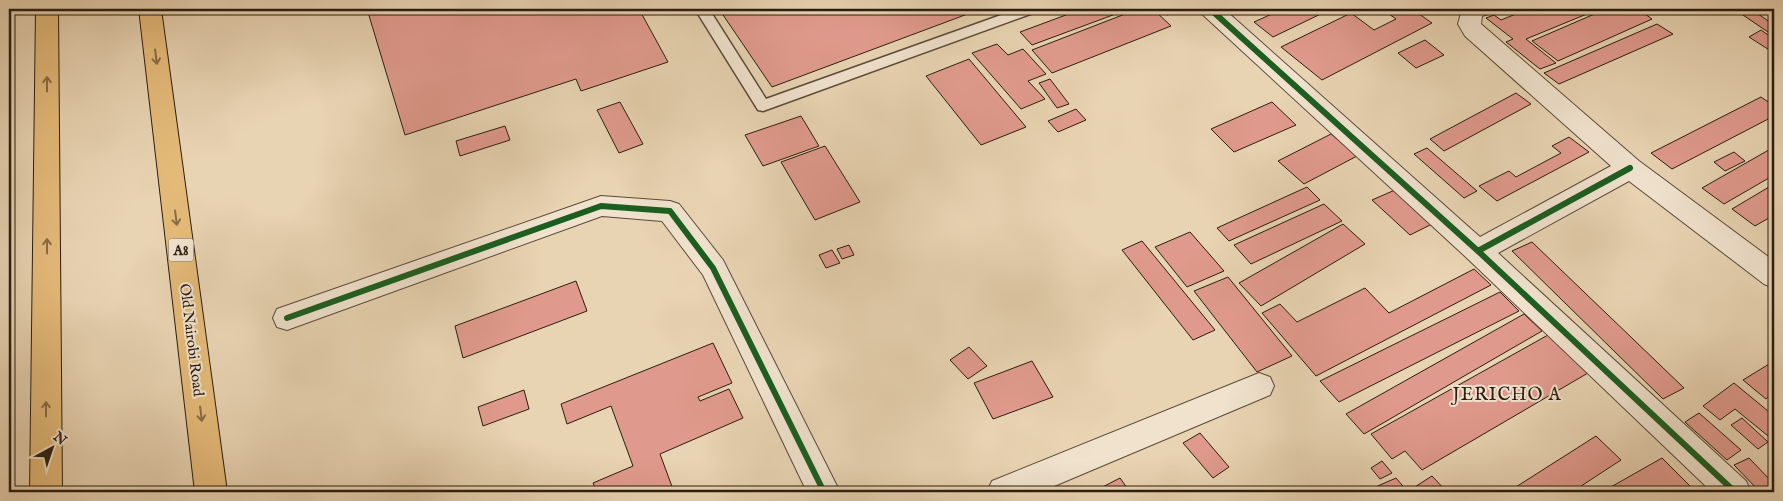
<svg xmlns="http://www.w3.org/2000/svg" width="1783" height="501" font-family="'IM FELL English',serif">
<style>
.building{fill:#e09a8d;stroke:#2b1d10}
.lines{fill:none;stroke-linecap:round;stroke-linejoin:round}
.service-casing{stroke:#5a4a38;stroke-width:3}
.minor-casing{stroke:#5a4a38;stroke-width:2}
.trunk-casing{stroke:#2b1d10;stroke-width:2}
.service{fill:#f0e2cd;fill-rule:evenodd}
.minor{fill:#f0e2cd;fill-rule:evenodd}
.trunk{fill:#e4ba79;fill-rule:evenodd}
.cycleway-casing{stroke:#f0e2cd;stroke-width:9}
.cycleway{stroke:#1b5e20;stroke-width:6}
.oneway{stroke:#886c44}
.labels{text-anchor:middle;stroke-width:4;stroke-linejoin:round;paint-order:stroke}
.shield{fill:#f0e2cd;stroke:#665849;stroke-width:1}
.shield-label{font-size:14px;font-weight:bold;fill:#2b1d10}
.street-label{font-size:15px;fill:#2b1d10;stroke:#f0e2cd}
.quarter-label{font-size:18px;letter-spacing:1px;fill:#2b1d10;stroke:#f0e2cd}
</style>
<rect width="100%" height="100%" fill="#e8d3b2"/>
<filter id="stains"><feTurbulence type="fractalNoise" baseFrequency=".004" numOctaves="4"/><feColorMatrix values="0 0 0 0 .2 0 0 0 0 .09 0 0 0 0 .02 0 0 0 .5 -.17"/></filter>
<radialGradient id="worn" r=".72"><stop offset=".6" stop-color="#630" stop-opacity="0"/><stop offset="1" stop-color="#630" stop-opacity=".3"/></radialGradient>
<path class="building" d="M367,9H639L668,62L581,91L576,79L405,135Z
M719,9H981L772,87Z
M1082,9H1129L1032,45L1020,32Z
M1138,9H1153L1171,26L1052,73L1032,50Z
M1160,9H1184L1167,15Z
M1283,9H1331L1273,37L1254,22Z
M1382,9H1412L1432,23L1322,80L1281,47L1351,13L1374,30L1396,19Z
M1528,9H1599L1526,39L1556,63L1540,69L1506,42L1513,39L1486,18L1494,15L1501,20Z
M1606,9H1638L1652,19L1558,61L1532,41Z
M1734,9H1751L1774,25V36Z
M1657,24L1673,34L1559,84L1544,73Z
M1761,30L1774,39V53L1749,37Z
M1425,40L1444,55L1416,68L1398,53Z
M997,44L1008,55L1023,49L1046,74L1028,81L1045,99L1021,109L972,53Z
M969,59L1026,127L981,145L926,76Z
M1050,79L1069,104L1057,108L1039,83Z
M1516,93L1531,104L1444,151L1430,139Z
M1761,97L1774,106V116L1672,169L1651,153Z
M620,102L643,144L619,153L597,110Z
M1272,102L1296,125L1234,152L1211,129Z
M1076,109L1086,120L1058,132L1048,121Z
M801,116L819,146L763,166L745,135Z
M505,126L510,140L460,156L456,141Z
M1331,134L1357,156L1304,184L1278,161Z
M1569,137L1589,152L1497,201L1479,186L1509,171L1516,177L1561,153L1552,146Z
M825,146L860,202L815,220L781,162Z
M1774,147V175L1724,204L1702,188Z
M1427,148L1477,191L1464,198L1414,154Z
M1734,152L1745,161L1725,171L1714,162Z
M1774,184V215L1755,226L1732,209Z
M1307,187L1320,200L1229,241L1217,228Z
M1395,190L1432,224L1410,235L1372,200Z
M1324,204L1342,221L1251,264L1234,245Z
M1343,224L1365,244L1261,306L1239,283Z
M1190,232L1224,271L1187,287L1155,247Z
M1142,241L1215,330L1193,340L1122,250Z
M1532,242L1684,388L1663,399L1512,251Z
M849,245L854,255L842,259L837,249Z
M832,250L840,263L826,268L819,255Z
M1474,269L1491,285L1316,376L1262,313L1280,304L1297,322L1365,288L1389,313Z
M1228,277L1292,356L1257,372L1194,291Z
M576,281L587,311L463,358L455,326Z
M1500,292L1519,311L1339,402L1320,381Z
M1524,314L1542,331L1364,434L1346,414Z
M1548,335L1588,373L1422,470L1405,451L1392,459L1371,434Z
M713,343L732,383L698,397L700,401L729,389L743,418L660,454L674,492H597L593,483L633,466L611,406L567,424L561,404Z
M969,347L987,366L968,379L950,360Z
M1032,361L1053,397L993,419L974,383Z
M1774,361V400L1769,396L1766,399L1743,380Z
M1734,383L1774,416L1773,440L1735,409L1720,420L1703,406Z
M524,390L529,409L483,426L478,407Z
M1699,413L1741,450L1727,460L1685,422Z
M1742,418L1768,442L1758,449L1731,425Z
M1200,433L1229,467L1213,478L1183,443Z
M1596,436L1621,460L1572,492H1508Z
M1662,458L1696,492H1659L1656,489L1650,492H1602Z
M1749,458L1774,484V487L1760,492L1734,465Z
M1382,461L1392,473L1380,479L1371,468Z
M1432,476L1447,492H1412L1410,490Z
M1120,478L1130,492H1093Z
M1396,478L1408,492H1364Z"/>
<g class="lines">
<defs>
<path id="service" d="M695,9H709L766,99L1018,9H1038L1036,12L763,111L758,110Z"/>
<path id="minor" d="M1199,9H1224L1480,237L1611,166L1465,36L1458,24L1462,9H1491L1488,14L1482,16L1481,24L1639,161L1774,261V288L1764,284L1629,181L1498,253L1746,481L1751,492H1712L1468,259L1202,14Z
M601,196L670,201L679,204L723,260L840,492H807L703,275L662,221L602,216L287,330L277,327L273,318L277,309Z
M1259,373L1270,377L1274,386L1270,395L1040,492H987L992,481Z"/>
<path id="trunk" d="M36,9H58L62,492H30Z
M139,9H161L227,492H195Z"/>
</defs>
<use href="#service" class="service-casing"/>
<use href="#minor" class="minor-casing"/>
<use href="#trunk" class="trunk-casing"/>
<use href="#service" class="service"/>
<use href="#minor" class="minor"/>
<use href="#trunk" class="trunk"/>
<defs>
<path id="cycleway" d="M1210,9L1478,251
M1630,168L1478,251L1735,492
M287,318L601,206L670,211L713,268L824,492"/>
</defs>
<use href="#cycleway" class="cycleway-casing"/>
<use href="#cycleway" class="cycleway"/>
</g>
<defs><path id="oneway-shaft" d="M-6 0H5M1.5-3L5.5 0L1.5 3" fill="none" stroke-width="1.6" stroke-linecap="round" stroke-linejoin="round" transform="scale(1.25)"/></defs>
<g class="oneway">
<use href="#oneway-shaft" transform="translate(156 57) rotate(83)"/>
<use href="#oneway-shaft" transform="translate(47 84) rotate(-90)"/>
<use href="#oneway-shaft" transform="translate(176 218) rotate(83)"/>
<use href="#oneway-shaft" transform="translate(47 246) rotate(-90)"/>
<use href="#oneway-shaft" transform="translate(46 409) rotate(-90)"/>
<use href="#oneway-shaft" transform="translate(201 414) rotate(83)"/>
</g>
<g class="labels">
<rect class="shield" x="168.5" y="238.5" width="25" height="23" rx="4"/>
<g class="shield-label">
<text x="181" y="255">A8</text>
</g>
<g class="street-label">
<text transform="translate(192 340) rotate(83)" y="5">Old Nairobi Road</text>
</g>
<g class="quarter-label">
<text x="1507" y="400">JERICHO A</text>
</g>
</g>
<rect width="1783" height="501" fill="none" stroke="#e8d3b2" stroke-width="30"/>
<rect x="10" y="10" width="1763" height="481" fill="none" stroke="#2b1d10" stroke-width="2.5"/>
<rect x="15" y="15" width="1753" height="471" fill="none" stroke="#2b1d10"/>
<g transform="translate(52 448) rotate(40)" stroke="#f0e2cd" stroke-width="4" paint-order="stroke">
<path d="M0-4L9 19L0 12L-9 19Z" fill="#2b1d10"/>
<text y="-8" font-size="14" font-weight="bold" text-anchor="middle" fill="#2b1d10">N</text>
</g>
<rect width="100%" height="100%" filter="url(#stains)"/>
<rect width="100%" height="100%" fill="url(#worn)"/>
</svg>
